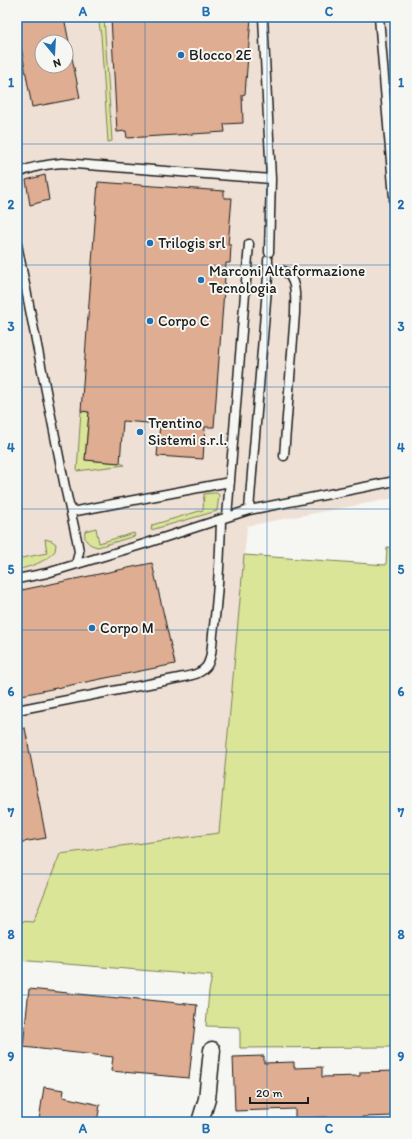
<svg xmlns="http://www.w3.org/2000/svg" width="412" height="1139" font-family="Itim,sans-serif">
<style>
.built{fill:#efe0d5;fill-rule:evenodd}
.green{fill:#dae598;stroke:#7b805a}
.building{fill:#dfad91;stroke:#1c1c1c;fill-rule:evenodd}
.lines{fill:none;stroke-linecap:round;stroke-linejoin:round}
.service-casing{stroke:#1c1c1c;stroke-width:11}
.minor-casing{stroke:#1c1c1c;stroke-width:19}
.service{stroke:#f6f6f2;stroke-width:8}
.minor{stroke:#f6f6f2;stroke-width:16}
.grid{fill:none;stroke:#1f6fb2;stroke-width:1;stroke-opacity:0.55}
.poi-dot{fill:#1f6fb2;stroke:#f6f6f2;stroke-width:1.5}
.labels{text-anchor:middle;stroke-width:4;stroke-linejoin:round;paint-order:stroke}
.poi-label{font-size:15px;fill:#1c1c1c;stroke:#f6f6f2;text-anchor:start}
.neatline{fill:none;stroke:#1f6fb2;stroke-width:1.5}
.grid-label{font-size:13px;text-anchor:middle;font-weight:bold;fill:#1f6fb2}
</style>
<rect width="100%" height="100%" fill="#f6f6f2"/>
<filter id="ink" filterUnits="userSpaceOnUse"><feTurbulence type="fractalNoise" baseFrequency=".025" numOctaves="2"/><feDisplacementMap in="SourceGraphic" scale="8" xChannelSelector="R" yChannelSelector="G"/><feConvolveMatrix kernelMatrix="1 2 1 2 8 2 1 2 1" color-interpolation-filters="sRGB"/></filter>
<g filter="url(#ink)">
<path class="built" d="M17,17H395V498L247,526L219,833L212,976L17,960ZM42,42H66V66H42Z"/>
<path class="green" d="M98,17H104L112,141L108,142L101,35Z
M81,411L89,412L85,460L120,463L125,465L77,471Z
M212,493H217L219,495L217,511L151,530L152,525L203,510L204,494Z
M96,528L99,543L134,533L135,536L98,547C89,545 83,541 85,531Z
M45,539L52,541L56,544L55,551C44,563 32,566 17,570V559L47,553Z
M387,547L395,548V1047L240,1048V1027L206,1026L209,991L212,976L17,960V921L33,922L60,854L219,833L244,555L386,565Z"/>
<path class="building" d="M17,17H64L80,98L32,107L17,25ZM42,42H66V66H42Z
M111,17H251L245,94L242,95L243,123L224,124L225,132L127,138L126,131L117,132Z
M45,175L49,200L30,205L26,180Z
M98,182L224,191V198H232L228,245H231L230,263H226L214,427H205L203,459L157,456L160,424L123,421L120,463L85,460L89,412L81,411Z
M152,563L175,664L17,696V591Z
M25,728L46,838L17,843V729Z
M29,989L118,998L119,997L197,1005L189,1078L111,1071L113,1057L23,1047Z
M264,1056V1063L294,1062V1068L322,1067V1077L360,1076V1072L395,1071V1116L362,1117V1122H327V1117L295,1118V1109L235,1111L233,1057Z
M44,1087L64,1090L63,1097L100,1105L97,1122H55L39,1120Z"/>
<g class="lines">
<defs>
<path id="service" d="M263,17L271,179
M379,17L395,210
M17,174C31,166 46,165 62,163L271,179L269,252
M17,244L65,487L77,540L79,552L76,564
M268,270C273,270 280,270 284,271C298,278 295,301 295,313L284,456
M249,510L268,276V260
M71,512L230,482
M227,517L249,244
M17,579L47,573L144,544L249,510L395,481
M17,710L184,677C193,675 200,674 206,667C212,660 212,643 213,634C218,596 220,558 221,520"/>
<path id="minor" d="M200,1122L207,1099L212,1050"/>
</defs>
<use href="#service" class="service-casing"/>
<use href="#minor" class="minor-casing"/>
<use href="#service" class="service"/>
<use href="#minor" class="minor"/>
</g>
</g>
<path class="grid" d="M145,17V1122M267,17V1122M17,144H395M17,265H395M17,387H395M17,509H395M17,630H395M17,752H395M17,874H395M17,995H395"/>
<g class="poi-dot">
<circle cx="181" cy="55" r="4"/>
<circle cx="150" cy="243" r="4"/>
<circle cx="201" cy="280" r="4"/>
<circle cx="150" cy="321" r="4"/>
<circle cx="140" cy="432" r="4"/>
<circle cx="92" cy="628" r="4"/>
</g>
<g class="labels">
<g class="poi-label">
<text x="189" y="60">Blocco 2E</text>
<text x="158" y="248">Trilogis srl</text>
<text x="209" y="276">Marconi Altaformazione<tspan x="209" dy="17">Tecnologia</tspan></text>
<text x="158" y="326">Corpo C</text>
<text x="148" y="428">Trentino<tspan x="148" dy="17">Sistemi s.r.l.</tspan></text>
<text x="100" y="633">Corpo M</text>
</g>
</g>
<rect width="412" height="1139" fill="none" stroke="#f6f6f2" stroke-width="44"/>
<g transform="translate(54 54) rotate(162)"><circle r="19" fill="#f6f6f2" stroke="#9f9f9c"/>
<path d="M0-3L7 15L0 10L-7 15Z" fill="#1f6fb2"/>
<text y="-6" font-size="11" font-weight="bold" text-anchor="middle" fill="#1c1c1c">N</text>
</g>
<path d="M250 1097v6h58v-6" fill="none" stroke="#1c1c1c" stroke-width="2"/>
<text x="256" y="1097" font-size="12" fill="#1c1c1c" stroke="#f6f6f2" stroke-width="3" paint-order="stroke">20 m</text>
<rect x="22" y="22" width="368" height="1095" class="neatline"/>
<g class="grid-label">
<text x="83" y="16">A</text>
<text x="206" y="16">B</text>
<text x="329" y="16">C</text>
<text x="11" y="87">1</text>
<text x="401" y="87">1</text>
<text x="11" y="209">2</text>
<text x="401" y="209">2</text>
<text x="11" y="331">3</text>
<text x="401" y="331">3</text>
<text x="11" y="452">4</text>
<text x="401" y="452">4</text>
<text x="11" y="574">5</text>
<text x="401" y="574">5</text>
<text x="11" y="696">6</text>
<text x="401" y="696">6</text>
<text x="11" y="817">7</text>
<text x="401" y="817">7</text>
<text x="11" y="939">8</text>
<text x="401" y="939">8</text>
<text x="11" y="1061">9</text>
<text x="401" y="1061">9</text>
<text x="83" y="1133">A</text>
<text x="206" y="1133">B</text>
<text x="329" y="1133">C</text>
</g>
</svg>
